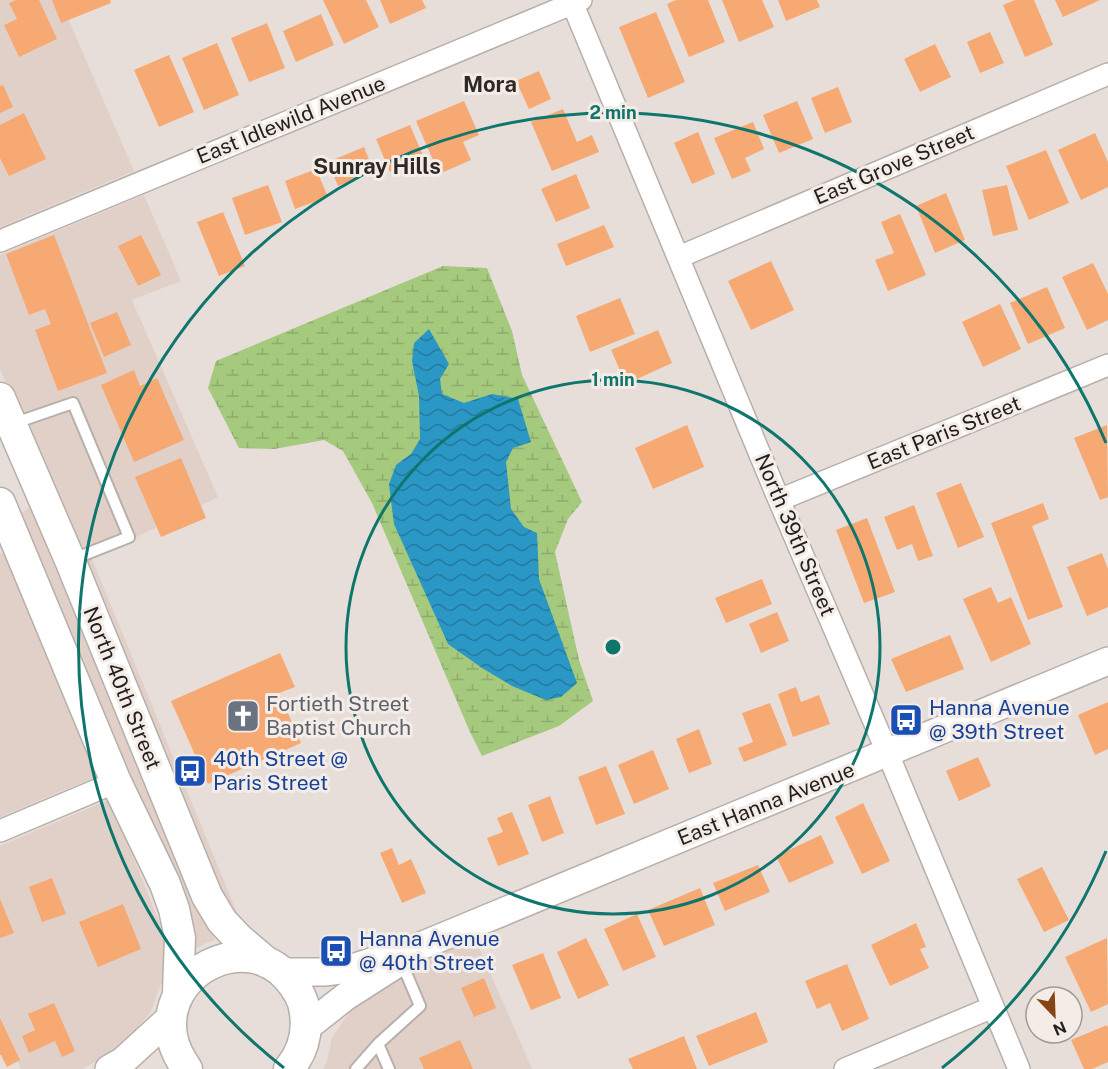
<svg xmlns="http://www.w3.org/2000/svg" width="1108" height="1069" font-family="'Public Sans',sans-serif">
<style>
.built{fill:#e0d0c8}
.wetland{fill:url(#wetland-marsh)}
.water{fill:url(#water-waves)}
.building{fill:#f6a973}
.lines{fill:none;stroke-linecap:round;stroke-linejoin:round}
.service-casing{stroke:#b7afaa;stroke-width:14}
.minor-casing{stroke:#b7afaa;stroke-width:24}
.tertiary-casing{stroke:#b7afaa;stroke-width:30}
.secondary-casing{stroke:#b7afaa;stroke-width:33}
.service{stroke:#fff;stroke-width:10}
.minor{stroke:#fff;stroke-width:21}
.tertiary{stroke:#fff;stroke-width:27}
.secondary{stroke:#fff;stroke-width:30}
.ring{fill:none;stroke:#0f766e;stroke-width:3}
.labels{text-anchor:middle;stroke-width:6;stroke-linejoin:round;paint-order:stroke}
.street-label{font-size:21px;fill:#231f1e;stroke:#f4ece7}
.worship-label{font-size:21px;fill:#5b616d;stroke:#f4ece7;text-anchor:start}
.transit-label{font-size:21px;fill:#164399;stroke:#f4ece7;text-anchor:start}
.neighbourhood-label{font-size:22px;font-weight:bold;fill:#2f2925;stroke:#f4ece7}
.centre{fill:#0f766e;stroke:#f4ece7;stroke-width:3}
.ring-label{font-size:18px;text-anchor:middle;font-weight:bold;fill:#0f766e;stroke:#f4ece7;stroke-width:6;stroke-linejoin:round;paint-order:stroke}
</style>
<defs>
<pattern id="wetland-marsh" width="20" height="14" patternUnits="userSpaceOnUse" patternTransform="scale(1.5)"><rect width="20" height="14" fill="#a5c97d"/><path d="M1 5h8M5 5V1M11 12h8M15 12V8" fill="none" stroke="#8eac6c"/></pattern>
<pattern id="water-waves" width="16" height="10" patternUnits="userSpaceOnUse" patternTransform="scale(1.5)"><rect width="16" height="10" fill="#2a97c4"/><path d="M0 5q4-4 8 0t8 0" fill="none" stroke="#247b9f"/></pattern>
</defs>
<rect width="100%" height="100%" fill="#e7ded9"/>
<path class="built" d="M0,0H60L134,171L0,227Z
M144,195L181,281L132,300L218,497L92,559L247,937H240L64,515L0,369V255Z
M34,504L215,940L206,943L195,949L132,790L18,516Z
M8,551L100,775L0,817V554Z
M110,799L175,962V966L160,986L151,1012L118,1049L83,1069H21L0,1022V846Z
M475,938L532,1069H323L327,1061L332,1038L353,1007L429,957Z"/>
<path class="wetland" d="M443,266L487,268L512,331L522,375L582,502L568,519L555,552L579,660L593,701L559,726L482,756L470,732L372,503L343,451L324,440L274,449L239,448L208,388L216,361Z"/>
<path class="water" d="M429,329L449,364L440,379L442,394L464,403L492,394L518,399L531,442L513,448L506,462L511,509L524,527L537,533L539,579L577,683L561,697L546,700L512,686L482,668L448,644L394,524L389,484L396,465L411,454L420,439L419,396L412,361L414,343Z"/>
<path class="building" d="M16,0H39L57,39L19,57L4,25L17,19L9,3Z
M52,0H110L111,3L61,23Z
M323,0H366L379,27L344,44Z
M380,0H422L426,8L390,24Z
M676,0H708L725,42L689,57L667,4Z
M722,0H762L774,27L739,42Z
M778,0H817L820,7L786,21Z
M1015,0H1034L1053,45L1025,57L1003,5Z
M1055,0H1100L1063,17Z
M656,12L685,82L648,98L619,27Z
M321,14L334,45L296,62L283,31Z
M267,23L285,68L249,82L231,38Z
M990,32L1004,63L980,73L967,42Z
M217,43L239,95L204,110L182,58Z
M935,44L951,77L920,92L904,59Z
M169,55L194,112L159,127L134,70Z
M539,71L551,99L529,109L516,81Z
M3,85L13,107L0,113V86Z
M838,87L852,122L825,133L811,98Z
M464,101L479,135L463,142L471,160L439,174L416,121Z
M797,101L813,139L779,153L763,115Z
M563,109L577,142L592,135L599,152L552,171L531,122Z
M24,113L46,159L9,176L0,158V125Z
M753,122L764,149L745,158L751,171L732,179L714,138Z
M410,125L424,158L390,172L376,139Z
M698,132L715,174L692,184L674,143Z
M1095,133L1108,162V187L1081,200L1058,150Z
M364,147L374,172L338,186L328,162Z
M1046,150L1069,203L1029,220L1006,166Z
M316,169L328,197L295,209L285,181Z
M576,174L590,208L556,222L541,189Z
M268,185L282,222L245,235L232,198Z
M1007,185L1018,230L993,236L982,190Z
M946,193L965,240L935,253L916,206Z
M223,212L245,266L219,276L197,222Z
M900,214L926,275L888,291L875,260L894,253L881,222Z
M604,225L614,247L566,266L557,244Z
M54,235L107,373L58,391L35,330L51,324L45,309L29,315L6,254Z
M141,235L161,275L138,286L118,246Z
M771,261L794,310L751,330L728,281Z
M1093,263L1108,294V320L1087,330L1062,277Z
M1047,287L1065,328L1028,344L1010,303Z
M620,298L635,334L590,352L576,316Z
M1000,304L1021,349L983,367L962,322Z
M117,312L131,345L104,357L90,323Z
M658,330L672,363L626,384L611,350Z
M134,370L140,386L157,378L184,440L134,462L101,385Z
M687,425L704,467L653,489L635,448Z
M1107,425L1108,497L1100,500L1074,438Z
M181,458L206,518L161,537L135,477Z
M961,483L984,537L958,548L936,493Z
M1043,503L1049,519L1032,526L1063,607L1028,620L991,523Z
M914,505L933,556L918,561L912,544L897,550L884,517Z
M867,518L895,592L864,603L836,530Z
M1102,553L1108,569V607L1087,616L1067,567Z
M762,579L772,604L726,623L715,598Z
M991,587L998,603L1011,597L1031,644L991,662L963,599Z
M777,612L789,641L761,653L749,624Z
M950,635L964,669L906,692L891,659Z
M280,653L295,687L279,693L301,743L208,784L171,701Z
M796,687L801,702L819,695L830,724L793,737L778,694Z
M1108,702V749L1095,755L1078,715Z
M770,703L787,745L744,762L738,748L753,742L742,713Z
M699,729L712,764L689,773L676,739Z
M653,750L669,789L634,804L618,765Z
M978,757L991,786L959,801L946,771Z
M606,766L625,814L596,825L578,777Z
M550,796L564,833L542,842L528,805Z
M863,803L890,861L862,874L835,817Z
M512,812L529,854L498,866L487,838L503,832L497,818Z
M821,835L834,863L789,883L776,856Z
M392,848L399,865L411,859L426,893L402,903L380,853Z
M758,865L770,892L725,911L713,883Z
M1042,867L1069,920L1044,932L1017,879Z
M52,878L66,914L42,922L29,887Z
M700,888L715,925L664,946L648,910Z
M0,899L14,933L0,938Z
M123,904L141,949L98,967L79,922Z
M637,914L656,957L623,971L604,929Z
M916,923L926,947L920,949L929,968L890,986L871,945Z
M586,938L609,985L578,999L557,952Z
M1107,938L1108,1004L1091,1012L1065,957Z
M543,953L561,998L531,1010L512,965Z
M847,964L869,1019L842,1031L830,1003L817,1009L805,981Z
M484,978L496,1008L474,1017L461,988Z
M54,1003L75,1051L62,1057L55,1041L29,1053L22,1036L35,1030L28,1014Z
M756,1012L768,1042L709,1066L696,1036Z
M0,1018L20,1060L7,1067L1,1055H0Z
M1107,1025L1108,1028V1062L1092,1069H1084L1071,1040Z
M684,1036L697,1069H633L628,1059Z
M460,1040L473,1069H424L419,1058Z"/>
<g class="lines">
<defs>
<path id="service" d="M12,424L73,403L129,537L71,560
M378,1044L389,1069
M356,1069L378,1044L420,1006L401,961"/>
<path id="minor" d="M571,0L779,500L888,754L1019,1069
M0,241L581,0
M679,257L1108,74
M779,500L1108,365
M0,831L116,782
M845,1069L993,1007"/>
<path id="tertiary" d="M282,972H324L349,969L423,945L1108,661
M307,1027L345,997L395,965
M109,1069L123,1061L171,1017"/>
<path id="secondary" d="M0,398L70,560L207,896L222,921L239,939L266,962
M0,503L116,782L165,884L174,909L180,938L178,993
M187,1069C180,1059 174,1048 172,1036C161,973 243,929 287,977C296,987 304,999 305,1013C308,1034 303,1052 289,1069"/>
</defs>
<use href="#service" class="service-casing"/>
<use href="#minor" class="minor-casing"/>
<use href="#tertiary" class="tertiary-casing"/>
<use href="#secondary" class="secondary-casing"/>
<use href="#service" class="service"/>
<use href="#minor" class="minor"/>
<use href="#tertiary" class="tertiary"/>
<use href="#secondary" class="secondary"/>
</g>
<g class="ring">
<circle cx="613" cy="647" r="267"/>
<path d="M1106 851A534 534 0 0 1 942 1068M284 1068A534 534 0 1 1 1106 443"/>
</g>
<defs>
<symbol id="church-square" viewBox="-11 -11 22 22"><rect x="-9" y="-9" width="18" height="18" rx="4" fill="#6b7280" stroke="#f4ece7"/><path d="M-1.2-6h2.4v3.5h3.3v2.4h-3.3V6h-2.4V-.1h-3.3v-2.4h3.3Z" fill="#fff"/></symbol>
<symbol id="bus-square" viewBox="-11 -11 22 22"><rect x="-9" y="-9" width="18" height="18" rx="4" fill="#1a4fb4" stroke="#f4ece7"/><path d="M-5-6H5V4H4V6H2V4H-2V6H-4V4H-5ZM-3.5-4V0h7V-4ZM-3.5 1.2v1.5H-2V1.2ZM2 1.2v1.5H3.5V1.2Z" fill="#fff"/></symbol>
</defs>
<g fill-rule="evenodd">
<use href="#church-square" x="224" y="697" width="38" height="38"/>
<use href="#bus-square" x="887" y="701" width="38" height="38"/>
<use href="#bus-square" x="171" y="752" width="38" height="38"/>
<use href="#bus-square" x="317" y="932" width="38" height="38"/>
</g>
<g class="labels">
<g class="street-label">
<text transform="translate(291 120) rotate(-22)" y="7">East Idlewild Avenue</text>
<text transform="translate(894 165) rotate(-23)" y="7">East Grove Street</text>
<text transform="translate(944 433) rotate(-22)" y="7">East Paris Street</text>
<text transform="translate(795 535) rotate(67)" y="7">North 39th Street</text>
<text transform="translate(122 688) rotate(68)" y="7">North 40th Street</text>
<text transform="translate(766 804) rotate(-22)" y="7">East Hanna Avenue</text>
</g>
<g class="worship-label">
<text x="266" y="711">Fortieth Street<tspan x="266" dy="24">Baptist Church</tspan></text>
</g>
<g class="transit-label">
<text x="929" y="715">Hanna Avenue<tspan x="929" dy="24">@ 39th Street</tspan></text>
<text x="213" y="766">40th Street @<tspan x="213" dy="24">Paris Street</tspan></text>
<text x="359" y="946">Hanna Avenue<tspan x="359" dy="24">@ 40th Street</tspan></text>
</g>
<g class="neighbourhood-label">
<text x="490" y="92">Mora</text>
<text x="377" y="174">Sunray Hills</text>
</g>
</g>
<circle cx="613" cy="647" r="9" class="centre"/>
<g class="ring-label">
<text x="613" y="119">2 min</text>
<text x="613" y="386">1 min</text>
</g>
<g transform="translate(1054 1015) rotate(157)"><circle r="28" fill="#f4ece7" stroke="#a09a97" stroke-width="1.5"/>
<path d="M0-4.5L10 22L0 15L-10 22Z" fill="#864414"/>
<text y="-9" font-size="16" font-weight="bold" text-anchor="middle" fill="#231f1e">N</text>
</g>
</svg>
